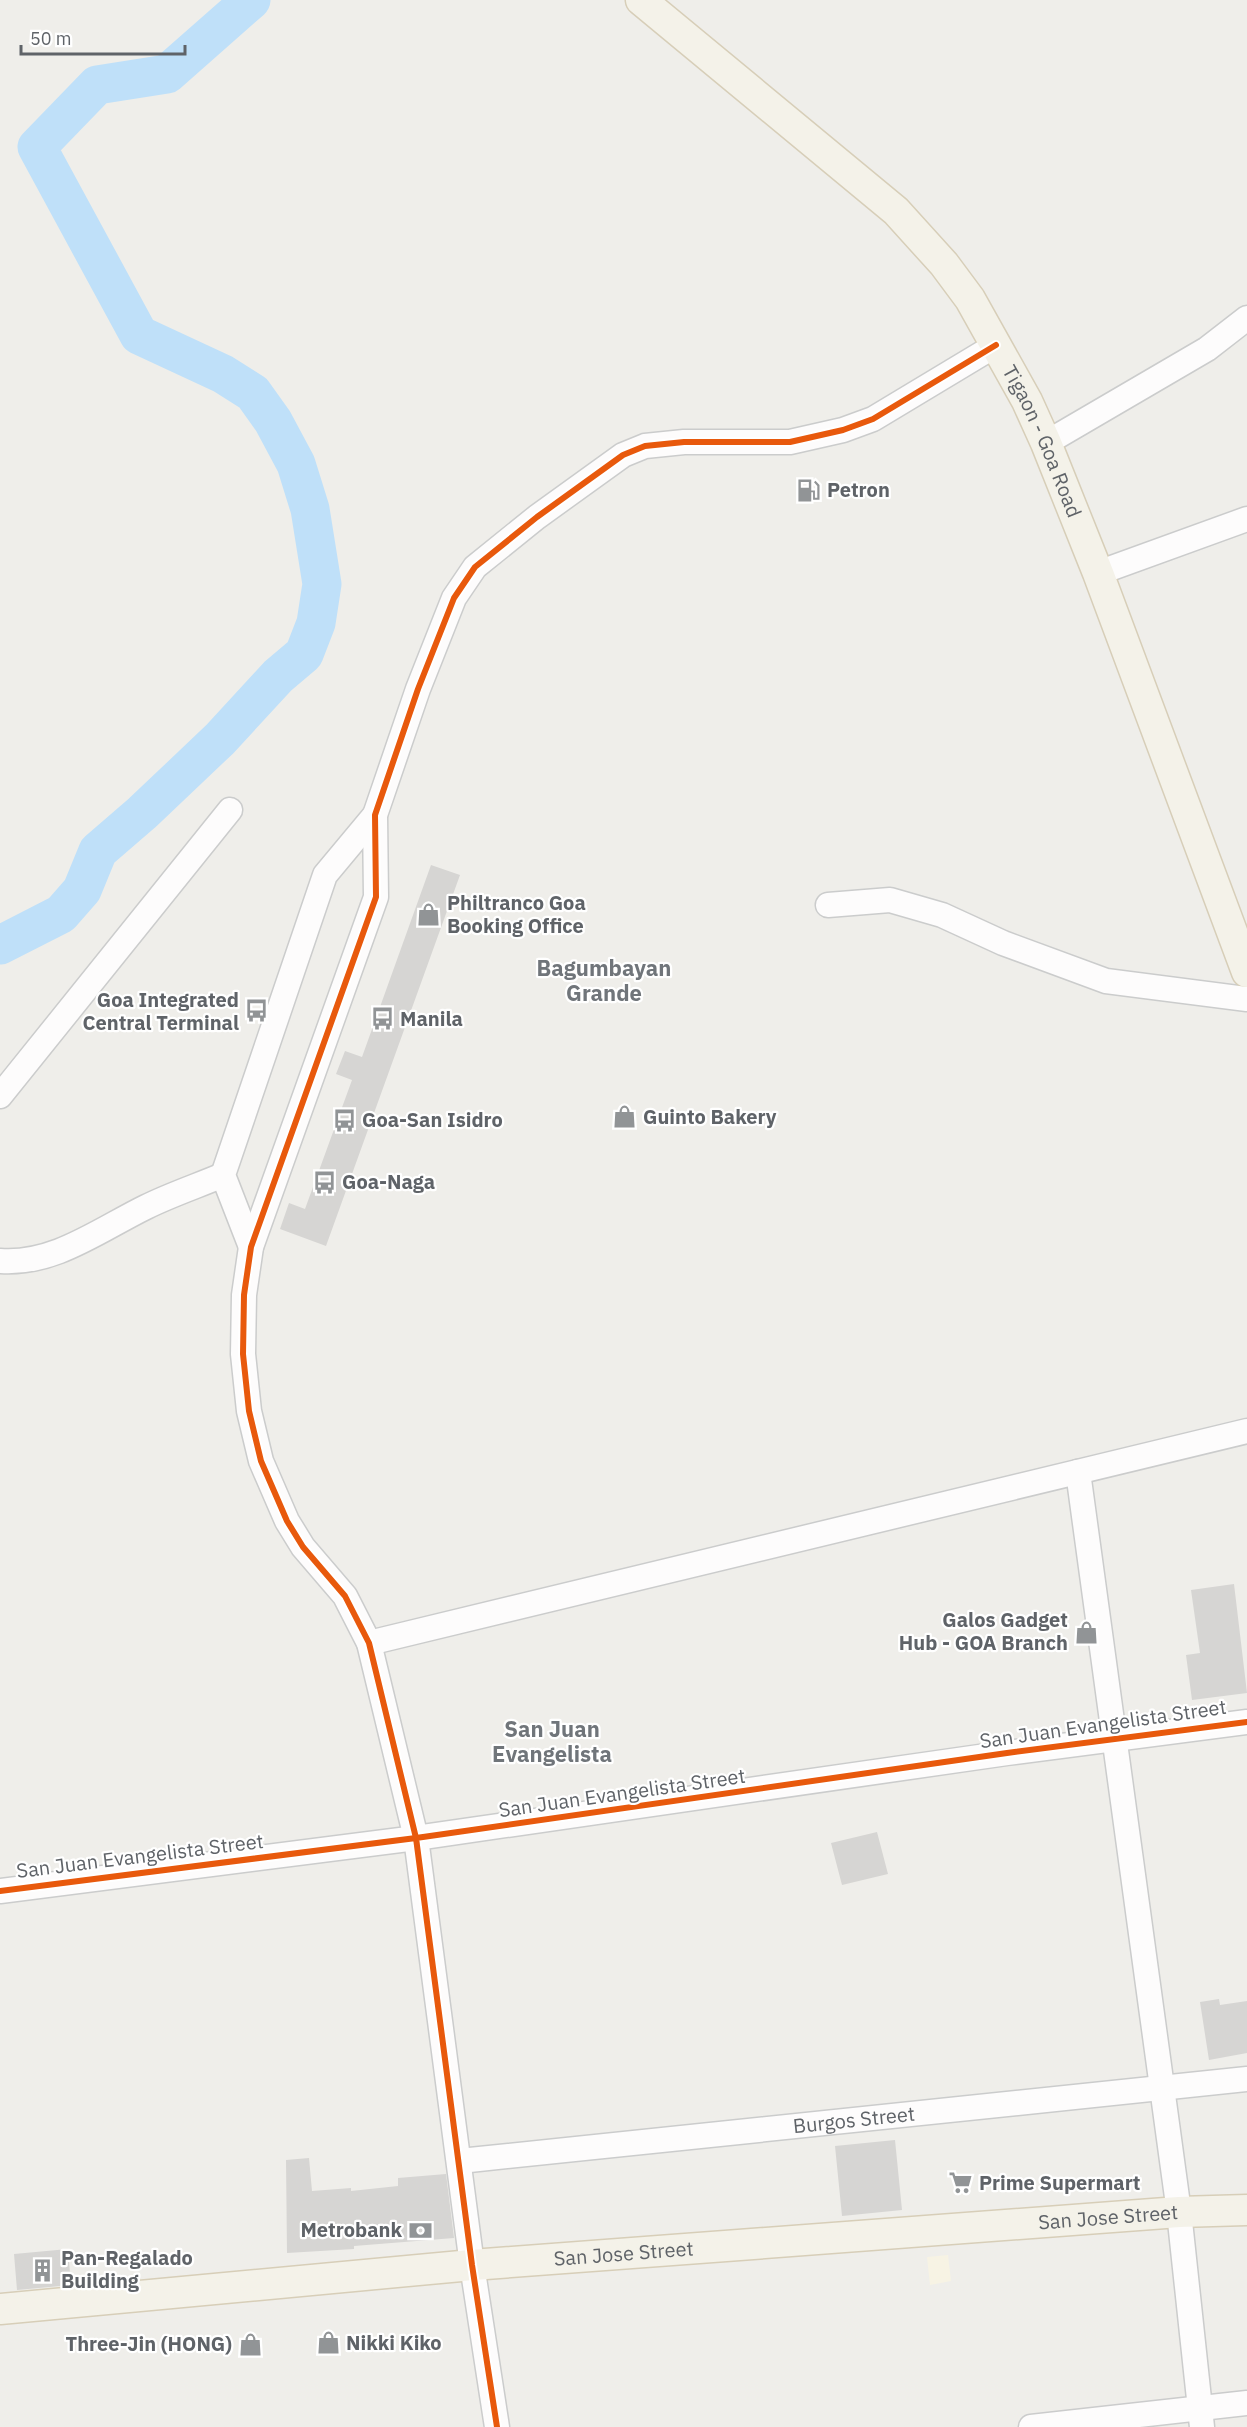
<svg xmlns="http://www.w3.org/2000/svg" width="1247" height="2427" font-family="'IBM Plex Sans',sans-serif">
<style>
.commercial{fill:#f7f3e4}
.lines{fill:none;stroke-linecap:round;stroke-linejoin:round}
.river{stroke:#bfe0f9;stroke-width:39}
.building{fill:#d6d5d3}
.minor-casing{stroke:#cbcccc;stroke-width:27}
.major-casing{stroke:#d7ceb8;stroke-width:33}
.minor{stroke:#fdfcfc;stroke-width:24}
.major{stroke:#f4f2e9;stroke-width:30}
.cycleway-casing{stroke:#fff;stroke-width:10}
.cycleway{stroke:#e8590c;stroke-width:6}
.labels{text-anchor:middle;stroke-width:4.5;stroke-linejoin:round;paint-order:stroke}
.street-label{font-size:20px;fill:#5f6368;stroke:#fff}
.poi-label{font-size:20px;font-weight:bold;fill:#5f6368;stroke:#fff;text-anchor:start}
.quarter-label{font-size:22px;font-weight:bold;fill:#70757a;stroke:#fff}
</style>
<rect width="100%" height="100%" fill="#efeeea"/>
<path class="commercial" d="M948,2255L951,2281L930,2285L927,2257Z"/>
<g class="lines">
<path class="river" d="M0,945L61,914L82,890L98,851L142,813L220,739L278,676L304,654L316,623L322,584L310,509L296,464L273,421L253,393L223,374L139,335L37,147L97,85L167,74L251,0"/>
</g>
<path class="building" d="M431,865L460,875L326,1246L280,1229L289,1203L305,1209L352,1080L336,1074L345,1051L362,1057Z
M1234,1584L1247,1693L1192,1700L1186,1655L1200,1653L1191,1590Z
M877,1832L888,1874L842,1885L831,1843Z
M1219,1999L1220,2005L1247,2001V2053L1209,2060L1200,2002Z
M895,2140L902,2210L842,2216L835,2146Z
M309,2158L312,2191L351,2188V2191L398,2186V2178L446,2174L454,2238L354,2246V2249L287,2253L286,2160Z
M68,2249L71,2285L17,2290L14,2254Z"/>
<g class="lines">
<defs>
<g id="minor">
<path d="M1046,443L1207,349L1247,318"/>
<path d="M1098,573L1247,519"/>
<path d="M828,905L890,900L942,915L1003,943L1106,981L1247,999"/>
<path d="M0,1096L230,810"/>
<path d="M251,1247L223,1175L325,875L375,815"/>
<path d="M0,1261C54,1265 99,1230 146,1207C170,1195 197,1186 223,1175"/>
<path d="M1078,1472L1179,2212L1202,2427"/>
<path d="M369,1643L1247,1431"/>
<path d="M0,1891L416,1838L1007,1753L1247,1722"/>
<path id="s1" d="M460,2161L1247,2079"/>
<path d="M497,2427L472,2265L416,1838L369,1643L345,1596L303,1547L287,1521L261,1461L249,1411L243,1354L244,1295L251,1247L376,897L375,815L418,689L454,598L475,567L537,517L623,455L645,446L684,442H790L843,430L873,419L996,345"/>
<path d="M1031,2427L1247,2403"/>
</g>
<g id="major">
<path id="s2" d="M641,0L896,211L944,264L970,299L1027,401L1046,443L1098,573L1247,972"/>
<path id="s3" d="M0,2309L472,2265L1179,2212L1247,2210"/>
</g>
</defs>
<use href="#minor" class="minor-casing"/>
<use href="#major" class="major-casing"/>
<use href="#minor" class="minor"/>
<use href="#major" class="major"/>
<defs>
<path id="cycleway" d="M0,1891L416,1838L1007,1753L1247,1722
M497,2427L472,2265L416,1838L369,1643L345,1596L303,1547L287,1521L261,1461L249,1411L243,1354L244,1295L251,1247L376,897L375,815L418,689L454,598L475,567L537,517L623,455L645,446L684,442H790L843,430L873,419L996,345"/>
</defs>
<use href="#cycleway" class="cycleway-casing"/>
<use href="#cycleway" class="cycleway"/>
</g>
<defs>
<symbol id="fuel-bare" viewBox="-9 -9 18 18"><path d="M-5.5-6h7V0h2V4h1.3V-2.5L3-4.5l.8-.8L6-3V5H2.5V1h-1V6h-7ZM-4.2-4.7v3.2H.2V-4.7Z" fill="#919496" stroke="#fff" stroke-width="2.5" paint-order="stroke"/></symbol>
<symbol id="shop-bare" viewBox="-9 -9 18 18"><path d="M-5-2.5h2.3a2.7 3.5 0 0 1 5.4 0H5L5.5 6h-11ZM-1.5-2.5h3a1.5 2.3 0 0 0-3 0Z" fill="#919496" stroke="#fff" stroke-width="2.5" paint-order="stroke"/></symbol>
<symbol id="bus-bare" viewBox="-9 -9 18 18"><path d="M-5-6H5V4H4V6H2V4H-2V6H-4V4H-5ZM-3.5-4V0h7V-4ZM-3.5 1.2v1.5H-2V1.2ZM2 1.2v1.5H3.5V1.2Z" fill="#919496" stroke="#fff" stroke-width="2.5" paint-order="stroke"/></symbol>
<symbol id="supermarket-bare" viewBox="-9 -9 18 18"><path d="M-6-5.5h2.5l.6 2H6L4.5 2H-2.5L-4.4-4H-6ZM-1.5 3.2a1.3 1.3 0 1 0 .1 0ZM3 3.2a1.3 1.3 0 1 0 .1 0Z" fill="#919496" stroke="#fff" stroke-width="2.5" paint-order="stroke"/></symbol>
<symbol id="bank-bare" viewBox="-9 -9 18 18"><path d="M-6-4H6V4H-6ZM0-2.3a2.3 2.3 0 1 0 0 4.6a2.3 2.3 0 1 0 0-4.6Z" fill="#919496" stroke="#fff" stroke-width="2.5" paint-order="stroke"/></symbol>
<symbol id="building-bare" viewBox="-9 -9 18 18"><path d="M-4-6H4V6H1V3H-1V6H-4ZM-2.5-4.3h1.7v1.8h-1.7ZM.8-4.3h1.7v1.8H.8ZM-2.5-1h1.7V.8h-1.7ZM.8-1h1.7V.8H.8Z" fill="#919496" stroke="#fff" stroke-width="2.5" paint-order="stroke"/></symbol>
</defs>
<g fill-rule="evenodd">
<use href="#fuel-bare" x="792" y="474" width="33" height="33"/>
<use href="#shop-bare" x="412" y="898" width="33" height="33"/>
<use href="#bus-bare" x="240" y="994" width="33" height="33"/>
<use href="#bus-bare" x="366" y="1002" width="33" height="33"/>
<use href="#shop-bare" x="608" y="1100" width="33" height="33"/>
<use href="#bus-bare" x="328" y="1104" width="33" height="33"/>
<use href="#bus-bare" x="308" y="1166" width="33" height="33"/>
<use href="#shop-bare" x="1070" y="1616" width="33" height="33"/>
<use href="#supermarket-bare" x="944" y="2166" width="33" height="33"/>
<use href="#bank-bare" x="404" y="2214" width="33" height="33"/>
<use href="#building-bare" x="26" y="2254" width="33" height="33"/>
<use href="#shop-bare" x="312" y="2326" width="33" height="33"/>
<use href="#shop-bare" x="234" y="2328" width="33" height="33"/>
</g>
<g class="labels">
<g class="street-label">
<text dy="7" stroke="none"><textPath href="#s2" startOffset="606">Tigaon - Goa Road</textPath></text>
<text transform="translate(1103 1724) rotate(-8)" y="7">San Juan Evangelista Street</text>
<text transform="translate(622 1793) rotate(-8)" y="7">San Juan Evangelista Street</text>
<text transform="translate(140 1856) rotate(-7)" y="7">San Juan Evangelista Street</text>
<text dy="7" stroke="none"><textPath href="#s1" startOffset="396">Burgos Street</textPath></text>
<text dy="7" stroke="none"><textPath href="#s3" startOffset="1112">San Jose Street</textPath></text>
<text dy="7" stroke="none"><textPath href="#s3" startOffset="626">San Jose Street</textPath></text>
</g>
<g class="poi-label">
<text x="827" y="497">Petron</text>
<text x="447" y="910">Philtranco Goa<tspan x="447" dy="23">Booking Office</tspan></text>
<text x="239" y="1007" text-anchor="end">Goa Integrated<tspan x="239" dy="23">Central Terminal</tspan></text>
<text x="400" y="1026">Manila</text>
<text x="643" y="1124">Guinto Bakery</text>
<text x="362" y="1127">Goa-San Isidro</text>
<text x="342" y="1189">Goa-Naga</text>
<text x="1068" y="1627" text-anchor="end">Galos Gadget<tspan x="1068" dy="23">Hub - GOA Branch</tspan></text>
<text x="979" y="2190">Prime Supermart</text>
<text x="402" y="2237" text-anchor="end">Metrobank</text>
<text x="61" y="2265">Pan-Regalado<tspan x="61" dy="23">Building</tspan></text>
<text x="346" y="2350">Nikki Kiko</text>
<text x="232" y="2351" text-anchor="end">Three-Jin (HONG)</text>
</g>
<g class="quarter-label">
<text x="604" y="976">Bagumbayan<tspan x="604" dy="25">Grande</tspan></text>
<text x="552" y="1737">San Juan<tspan x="552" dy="25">Evangelista</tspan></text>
</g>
</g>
<path d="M21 45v9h164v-9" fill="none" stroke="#5f6368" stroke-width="3"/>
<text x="30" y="45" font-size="18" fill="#5f6368" stroke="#ffffff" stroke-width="4.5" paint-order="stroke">50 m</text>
</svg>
